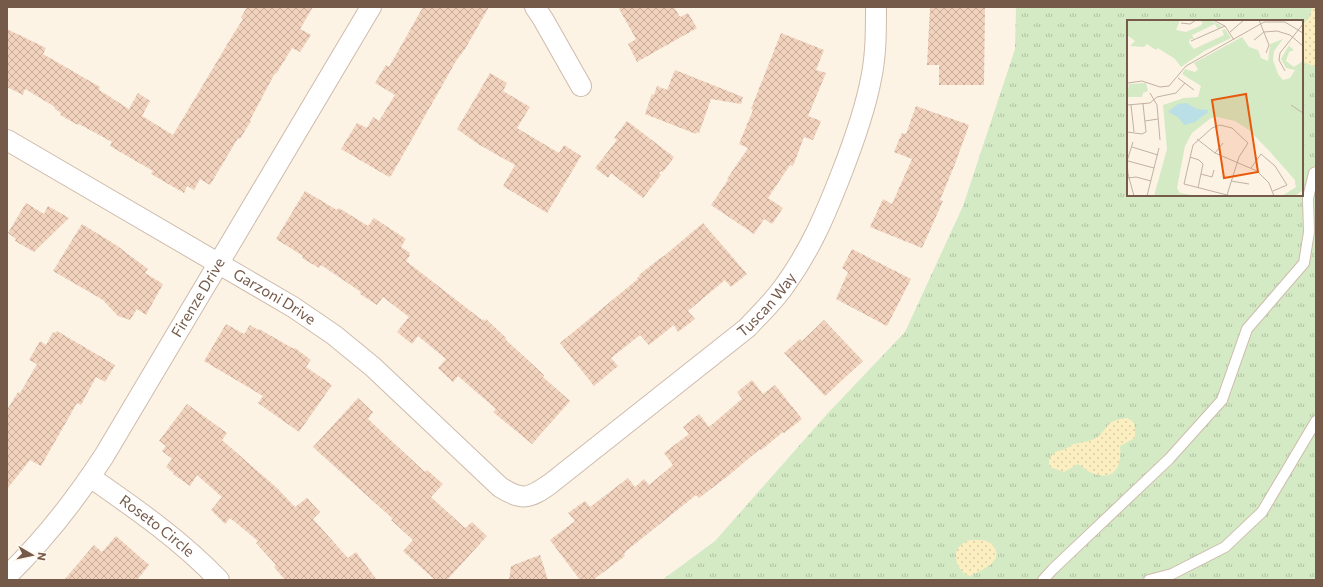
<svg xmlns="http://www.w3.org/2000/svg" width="1323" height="587" font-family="Commissioner,sans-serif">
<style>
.grass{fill:url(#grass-tufts);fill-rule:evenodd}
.sand{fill:url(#sand-dots)}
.building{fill:url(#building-cross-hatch)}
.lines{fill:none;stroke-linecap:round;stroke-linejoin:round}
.service-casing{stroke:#cebbac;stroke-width:12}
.minor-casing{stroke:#cebbac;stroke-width:22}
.service{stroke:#fff;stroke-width:10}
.minor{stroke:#fff;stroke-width:20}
.labels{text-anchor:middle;stroke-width:3;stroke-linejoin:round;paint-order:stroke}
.street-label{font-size:15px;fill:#755a4a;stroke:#fff7ec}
.inset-road{fill:none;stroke:#c2b1a2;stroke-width:1}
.view{fill:#e8590c;fill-opacity:0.15;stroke:#e8590c;stroke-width:2}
.inset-edge{fill:none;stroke:#755a4a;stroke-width:2}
</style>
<defs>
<pattern id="grass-tufts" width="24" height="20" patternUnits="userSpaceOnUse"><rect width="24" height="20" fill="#d3eac4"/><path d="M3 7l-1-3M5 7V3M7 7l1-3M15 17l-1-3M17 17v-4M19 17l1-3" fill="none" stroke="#b0c1a1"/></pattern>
<pattern id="sand-dots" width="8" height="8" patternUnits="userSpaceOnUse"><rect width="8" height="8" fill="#fbeec0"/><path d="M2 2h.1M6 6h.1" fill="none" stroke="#dbcea6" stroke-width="1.8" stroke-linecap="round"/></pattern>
<pattern id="building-cross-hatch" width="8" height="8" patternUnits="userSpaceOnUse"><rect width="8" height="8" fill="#f1d2bd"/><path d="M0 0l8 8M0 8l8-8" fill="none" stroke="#c8ad9c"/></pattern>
</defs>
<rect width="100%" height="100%" fill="#fcf3e5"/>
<path class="grass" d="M1016,7H1316V580H662L715,541L828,413L905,332L963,206L1015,49ZM1128,21H1302V195H1128Z"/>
<path class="sand" d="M1312,7H1316V67L1306,63L1302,60V25L1310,17Z
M1127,418L1134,422L1135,430V438L1120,446C1122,466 1115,482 1092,473C1087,471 1083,467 1078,464L1064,472C1059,470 1054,469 1049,466V458L1055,452L1065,449L1074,444L1089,441L1098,437L1111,422L1120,419Z
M970,540H983L991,543C993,545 995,548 996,551C1000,564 979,571 970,576C967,575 964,574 962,571C955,564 953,551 961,545C963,543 967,541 970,540Z"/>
<path class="building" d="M247,7H313L300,29L311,35L300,52L292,48L276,74L275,73L250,120L251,121L240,139L238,138L210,185L200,179L194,190L187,186L184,193L151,174L153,171L110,146L112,142L79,124L78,125L60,115L61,113L54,108L55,107L25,89L23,95L7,87V29L46,48L43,54L100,87L99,90L129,109L138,93L150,101L142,116L173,135L234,33L243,19L241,17Z
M423,7H489L465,49L456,61L391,176H390L389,177L341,149L357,123L367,128L373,117L379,121L395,95L375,83L386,65L389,67Z
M618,7H674L680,17L688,13L697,28L637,62L628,44L636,39Z
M930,7H985L984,85H939V65H927Z
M781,33L824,50L816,70L826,73L808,116L821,121L813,140L804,137L793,166L790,165L768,198L783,208L772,224L764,219L754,234L711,205L728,180L727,179L748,148L739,144L753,110L751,109Z
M675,70L743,97L741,104L711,99L699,133L697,132L696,134L645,114L652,94L654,95L657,86L667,90Z
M490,73L507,83L503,91L530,107L517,128L559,153L564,145L581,156L547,213L503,186L515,165L478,144L457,129Z
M916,106L969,125L955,164L940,200L943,201L922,248L870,227L883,199L892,204L912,159L894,152L902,133L906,134Z
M627,121L674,157L663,172L661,171L659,173L661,175L643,198L611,173L608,178L595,168L617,140L614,138Z
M305,191L337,210L339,208L368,226L374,218L406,239L401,247L410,253L409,255H410L406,261L482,320L483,319L485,321L486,319L506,338V340L544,375L543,377L570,401L532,444L493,412L496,409L458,376L453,382L438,368L446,359L418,336L412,344L397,332L409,317L383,297L377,305L360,294L361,292L321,265L319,268L302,258L303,256L276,239Z
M26,203L44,214L48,206L69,218L34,252L15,241L16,239L8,233Z
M703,223L747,274L731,287L725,280L688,311L695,319L678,332L674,325L649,345L640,335L611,358L618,366L594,386L560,343L638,279L637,278L640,276L639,275L659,259L664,256Z
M82,224L116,245L148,269L145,273L163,284L146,315L137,309L130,320L118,316L103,300L53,271Z
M852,249L911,279L887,326L836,299L848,272L842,268Z
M824,320L863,361L825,396L784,353L800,339L802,341Z
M226,324L244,334L250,325L258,330L259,329L294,349L295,348L311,360L306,367L332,385L299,432L258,403L263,396L204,361Z
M57,331L115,365L105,382L96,377L81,405L77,403L41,466L30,460L7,489V410L18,392L20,393L37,364L29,360L40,341L46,345L53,332L55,333Z
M752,380L763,394L775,385L802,419L784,433L783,432L761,450L760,449L728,476L699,498L696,495L625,552L624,554L625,556L593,580H580L550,540L575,521L568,513L585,501L590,507L628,478L635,487L644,479L649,485L673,465L664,453L689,434L683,427L699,414L709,427L742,399L737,392Z
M358,398L373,412L368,419L425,472L427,470L443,484L431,497L465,528L472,522L487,536L447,580H435L403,551L413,540L391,520L393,519L313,447Z
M187,404L227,433L222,440L277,488L295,507L307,498L320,512L313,519L348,558L356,552L377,580H285L274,567L276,565L256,543L258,541L230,518L225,524L211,510L222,497L197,475L190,486L173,474L174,473L166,467L172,459L162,451L166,446L159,441Z
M116,536L149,565L137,580H64L94,545L102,552Z
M540,555L548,580H509L511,566Z"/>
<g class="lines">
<defs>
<path id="service" d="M1043,580L1053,569L1169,459L1222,400L1247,329L1304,263L1309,232L1308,198L1314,173L1316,172
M1149,580L1172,574L1225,547L1262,512L1316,421"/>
<g id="minor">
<path d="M535,7L543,19L581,86"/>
<path id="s1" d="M7,140L293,307L334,335L373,367L500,487C522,501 529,499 550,484L747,328C760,314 774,301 785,285C811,249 826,213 842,172C854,141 865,111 871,79C876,56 876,31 876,7"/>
<path id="s2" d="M90,477C136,509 181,540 219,580"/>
<path id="s3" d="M7,576C44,540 76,499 104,456L371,7"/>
</g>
</defs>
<use href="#service" class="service-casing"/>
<use href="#minor" class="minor-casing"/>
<use href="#service" class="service"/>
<use href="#minor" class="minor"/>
</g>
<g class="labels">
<g class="street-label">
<text dy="5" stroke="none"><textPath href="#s1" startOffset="310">Garzoni Drive</textPath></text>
<text dy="5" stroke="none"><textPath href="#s3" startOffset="339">Firenze Drive</textPath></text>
<text dy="5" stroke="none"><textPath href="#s1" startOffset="943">Tuscan Way</textPath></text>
<text dy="5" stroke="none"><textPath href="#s2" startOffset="83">Roseto Circle</textPath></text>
</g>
</g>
<g transform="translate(1127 20)">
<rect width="176" height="176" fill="#fcf3e5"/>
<path d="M0,0H53L49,10L59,12L73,6L76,3L72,0L85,1L95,6L91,9L88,4L65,15L67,19H63L62,23L67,29L97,15L95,10L98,9L104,18L79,30L54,47L48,39L31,28L29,30L20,24L17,27L3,26L8,21L0,15ZM115,17L122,27L131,30L134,38L141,41L143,24L156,19L147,31L146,40L151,54L156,60L163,58L168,50L159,48L154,39L165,20L162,26L167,30L162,32L159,41L167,47L176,41V170L168,176H155L169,167L168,160L157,146L122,110L108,101L90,97L84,98L65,113L58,126L50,168L53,173L71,176H27L40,129L36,85L57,78L71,77L74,66L55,54L58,49L68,52L71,49L67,43Z" fill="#d3eac4"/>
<path d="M19,63L21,71L16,73L15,77H0L2,64ZM161,116L176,136V170L170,174L168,160L144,133Z" fill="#d3eac4"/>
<path d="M59,83L70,89L81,90V92L68,102L57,105L51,97L41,92L51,84Z" fill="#badfe6"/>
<path class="inset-road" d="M86,0L98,6L107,20M132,0L142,25L139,33M54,3L63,4L69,0M103,12L117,0M127,20L137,12L150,11L163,15L176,26M64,21L98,6M158,51L152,40L153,33L176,4M51,58L67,70M1,63L15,61L33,67L42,66L59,46L137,2H158L176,13M23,73L30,85L33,120M0,85L23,83L30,77L49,73L58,63M4,85L7,112M164,85L176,93M18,101L31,99M0,112L15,114L19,112L16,84M70,119L88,133L130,151L142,163L147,176M6,122L0,141L1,154L7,176M5,127L31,135M88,133L96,123M63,137L72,140L76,144L71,168M1,141L27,148M124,148L134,134L148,146L160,165L146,171M74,154L85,157L87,150M1,158L9,157L24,161M104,161L122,164M57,164L66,125L85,108L93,105L105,108L121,123M57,164L104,176M100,175L112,137L121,123M20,176L32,128"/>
<path class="view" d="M119,74L131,152L97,158L85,80Z"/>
<rect width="176" height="176" class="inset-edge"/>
</g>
<rect width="1323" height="587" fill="none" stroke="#755a4a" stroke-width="16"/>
<g transform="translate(32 555) rotate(99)" stroke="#fff7ec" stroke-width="3" paint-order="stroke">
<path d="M0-3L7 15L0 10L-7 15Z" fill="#755a4a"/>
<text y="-6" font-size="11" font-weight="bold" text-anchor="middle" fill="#755a4a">N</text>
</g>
</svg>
